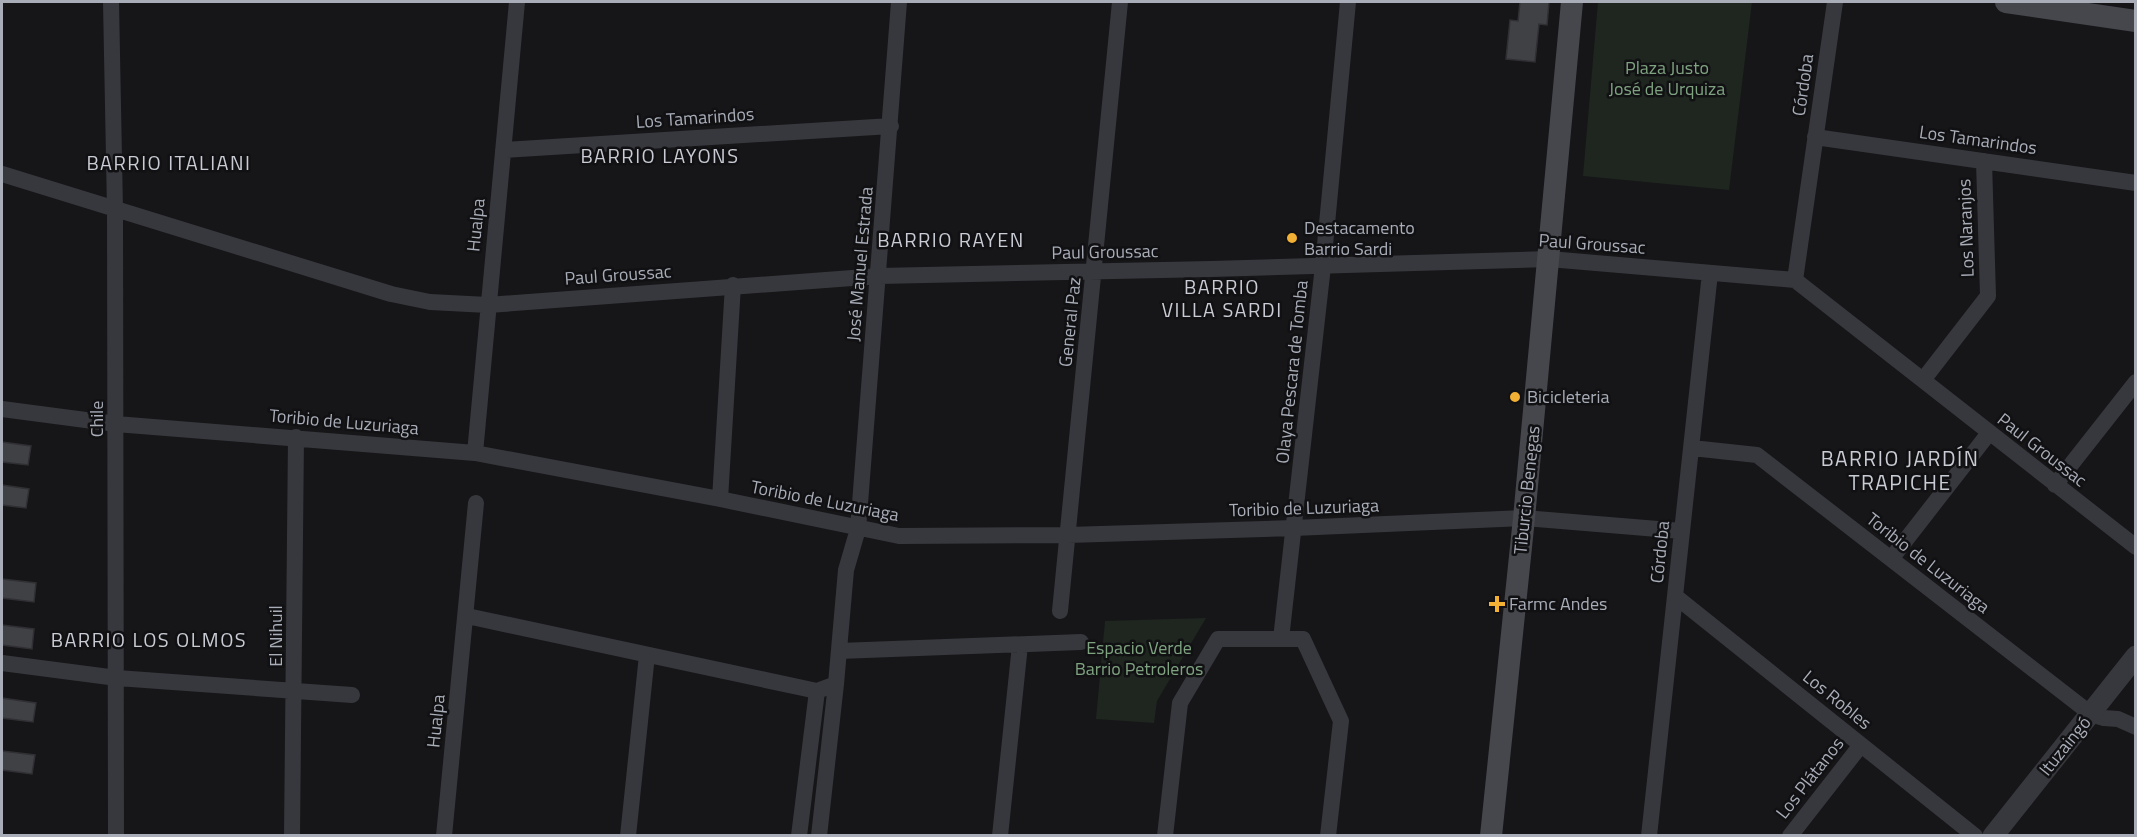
<svg xmlns="http://www.w3.org/2000/svg" width="2137" height="837" font-family="'Titillium Web',sans-serif">
<style>
.green{fill:#1e261f}
.building{fill:#404145;stroke:#303034;stroke-width:1.5}
.lines{fill:none;stroke-linecap:round;stroke-linejoin:round}
.minor{stroke:#37383d;stroke-width:16}
.tertiary{stroke:#37383d;stroke-width:21}
.secondary{stroke:#45474d;stroke-width:22}
.poi-dot{fill:#f2b134;stroke:#111113;stroke-width:2}
.labels{text-anchor:middle;stroke-width:5;stroke-linejoin:round;paint-order:stroke}
.park-label{font-size:18px;fill:#7fa381;stroke:#111113}
.street-label{font-size:18px;fill:#a8adb8;stroke:#111113}
.poi-label{font-size:18px;fill:#a8adb8;stroke:#111113;text-anchor:start}
.neighbourhood-label{font-size:20px;letter-spacing:1.5px;fill:#c9ccd4;stroke:#111113}
.quarter-label{font-size:21px;letter-spacing:1.5px;fill:#c9ccd4;stroke:#111113}
</style>
<rect width="100%" height="100%" fill="#161618"/>
<path class="green" d="M1598,2H1752L1729,190L1583,176Z
M1206,618L1157,701L1154,723L1096,719L1105,621Z"/>
<path class="building" d="M1520,2H1549L1547,25L1539,24L1535,62L1506,59L1510,20L1518,21Z
M2,442L31,446L28,465L2,462Z
M2,485L29,489L26,508L2,505Z
M2,579L36,583L34,602L2,598Z
M2,625L34,629L32,649L2,645Z
M2,698L36,703L33,722L2,718Z
M2,751L35,755L32,774L2,770Z"/>
<g class="lines">
<path class="minor" d="M111,2L115,210L116,836
M1815,137L2136,183
M503,150L891,126
M2,174L391,294L430,302L488,305L879,276L1211,269L1549,259L1795,280L2136,547
M1795,280L1835,2
M1923,380L1988,296L1984,161
M2,409L116,424L475,453L720,499L899,536L1068,535L1294,528L1524,518L1682,531
M1692,448L1757,455L2091,714L2104,718L2118,719L2136,727
M475,453L517,2
M2055,485L2136,382
M720,499L733,285
M1891,559L1989,433
M1675,596L1975,836
M1060,611L1120,2
M467,616L817,691L836,684
M1281,639L1323,266L1348,2
M839,651L1081,642
M2,663L117,678L352,695
M292,836L296,437
M444,836L476,503
M628,836L647,655
M799,836L817,691
M819,836L836,684L846,570L858,529L899,2
M1000,836L1020,645
M1165,836L1180,703L1218,639H1303L1341,721L1328,836
M1649,836L1710,273
M1790,836L1861,745"/>
<path class="tertiary" d="M1993,836L2136,656"/>
<path class="secondary" d="M2006,2L2136,21
M1491,836L1524,518L1572,2"/>
</g>
<g class="poi-dot">
<circle cx="1292" cy="238" r="6"/>
<circle cx="1515" cy="397" r="6"/>
<path d="M1494 595h6v6h6v6h-6v6h-6v-6h-6v-6h6z"/>
</g>
<g class="labels">
<g class="park-label">
<text x="1667" y="74">Plaza Justo<tspan x="1667" dy="21">José de Urquiza</tspan></text>
<text x="1139" y="654">Espacio Verde<tspan x="1139" dy="21">Barrio Petroleros</tspan></text>
</g>
<g class="street-label">
<text transform="translate(1803 85) rotate(-82)" y="6">Córdoba</text>
<text transform="translate(695 118) rotate(-4)" y="6">Los Tamarindos</text>
<text transform="translate(1978 140) rotate(8)" y="6">Los Tamarindos</text>
<text transform="translate(476 225) rotate(-84)" y="6">Hualpa</text>
<text transform="translate(1966 228) rotate(-92)" y="6">Los Naranjos</text>
<text transform="translate(1592 244) rotate(4)" y="6">Paul Groussac</text>
<text transform="translate(1105 252) rotate(-1)" y="6">Paul Groussac</text>
<text transform="translate(860 264) rotate(-85)" y="6">José Manuel Estrada</text>
<text transform="translate(618 275) rotate(-4)" y="6">Paul Groussac</text>
<text transform="translate(1070 322) rotate(-84)" y="6">General Paz</text>
<text transform="translate(1292 372) rotate(-84)" y="6">Olaya Pescara de Tomba</text>
<text transform="translate(97 419) rotate(-90)" y="6">Chile</text>
<text transform="translate(344 422) rotate(5)" y="6">Toribio de Luzuriaga</text>
<text transform="translate(2042 450) rotate(38)" y="6">Paul Groussac</text>
<text transform="translate(1527 490) rotate(-84)" y="6">Tiburcio Benegas</text>
<text transform="translate(825 501) rotate(11)" y="6">Toribio de Luzuriaga</text>
<text transform="translate(1304 508) rotate(-2)" y="6">Toribio de Luzuriaga</text>
<text transform="translate(1660 552) rotate(-84)" y="6">Córdoba</text>
<text transform="translate(1928 563) rotate(38)" y="6">Toribio de Luzuriaga</text>
<text transform="translate(276 636) rotate(-90)" y="6">El Nihuil</text>
<text transform="translate(1837 700) rotate(39)" y="6">Los Robles</text>
<text transform="translate(436 721) rotate(-84)" y="6">Hualpa</text>
<text transform="translate(2065 746) rotate(-51)" y="6">Ituzaingó</text>
<text transform="translate(1810 778) rotate(-52)" y="6">Los Plátanos</text>
</g>
<g class="poi-label">
<text x="1304" y="234">Destacamento<tspan x="1304" dy="21">Barrio Sardi</tspan></text>
<text x="1527" y="403">Bicicleteria</text>
<text x="1509" y="610">Farmc Andes</text>
</g>
<g class="neighbourhood-label">
<text x="660" y="163">BARRIO LAYONS</text>
<text x="169" y="170">BARRIO ITALIANI</text>
<text x="951" y="247">BARRIO RAYEN</text>
<text x="1222" y="294">BARRIO<tspan x="1222" dy="23">VILLA SARDI</tspan></text>
<text x="149" y="647">BARRIO LOS OLMOS</text>
</g>
<g class="quarter-label">
<text x="1900" y="466">BARRIO JARDÍN<tspan x="1900" dy="24">TRAPICHE</tspan></text>
</g>
</g>
<rect width="2137" height="837" fill="none" stroke="#a8adb8" stroke-width="6"/>
</svg>
